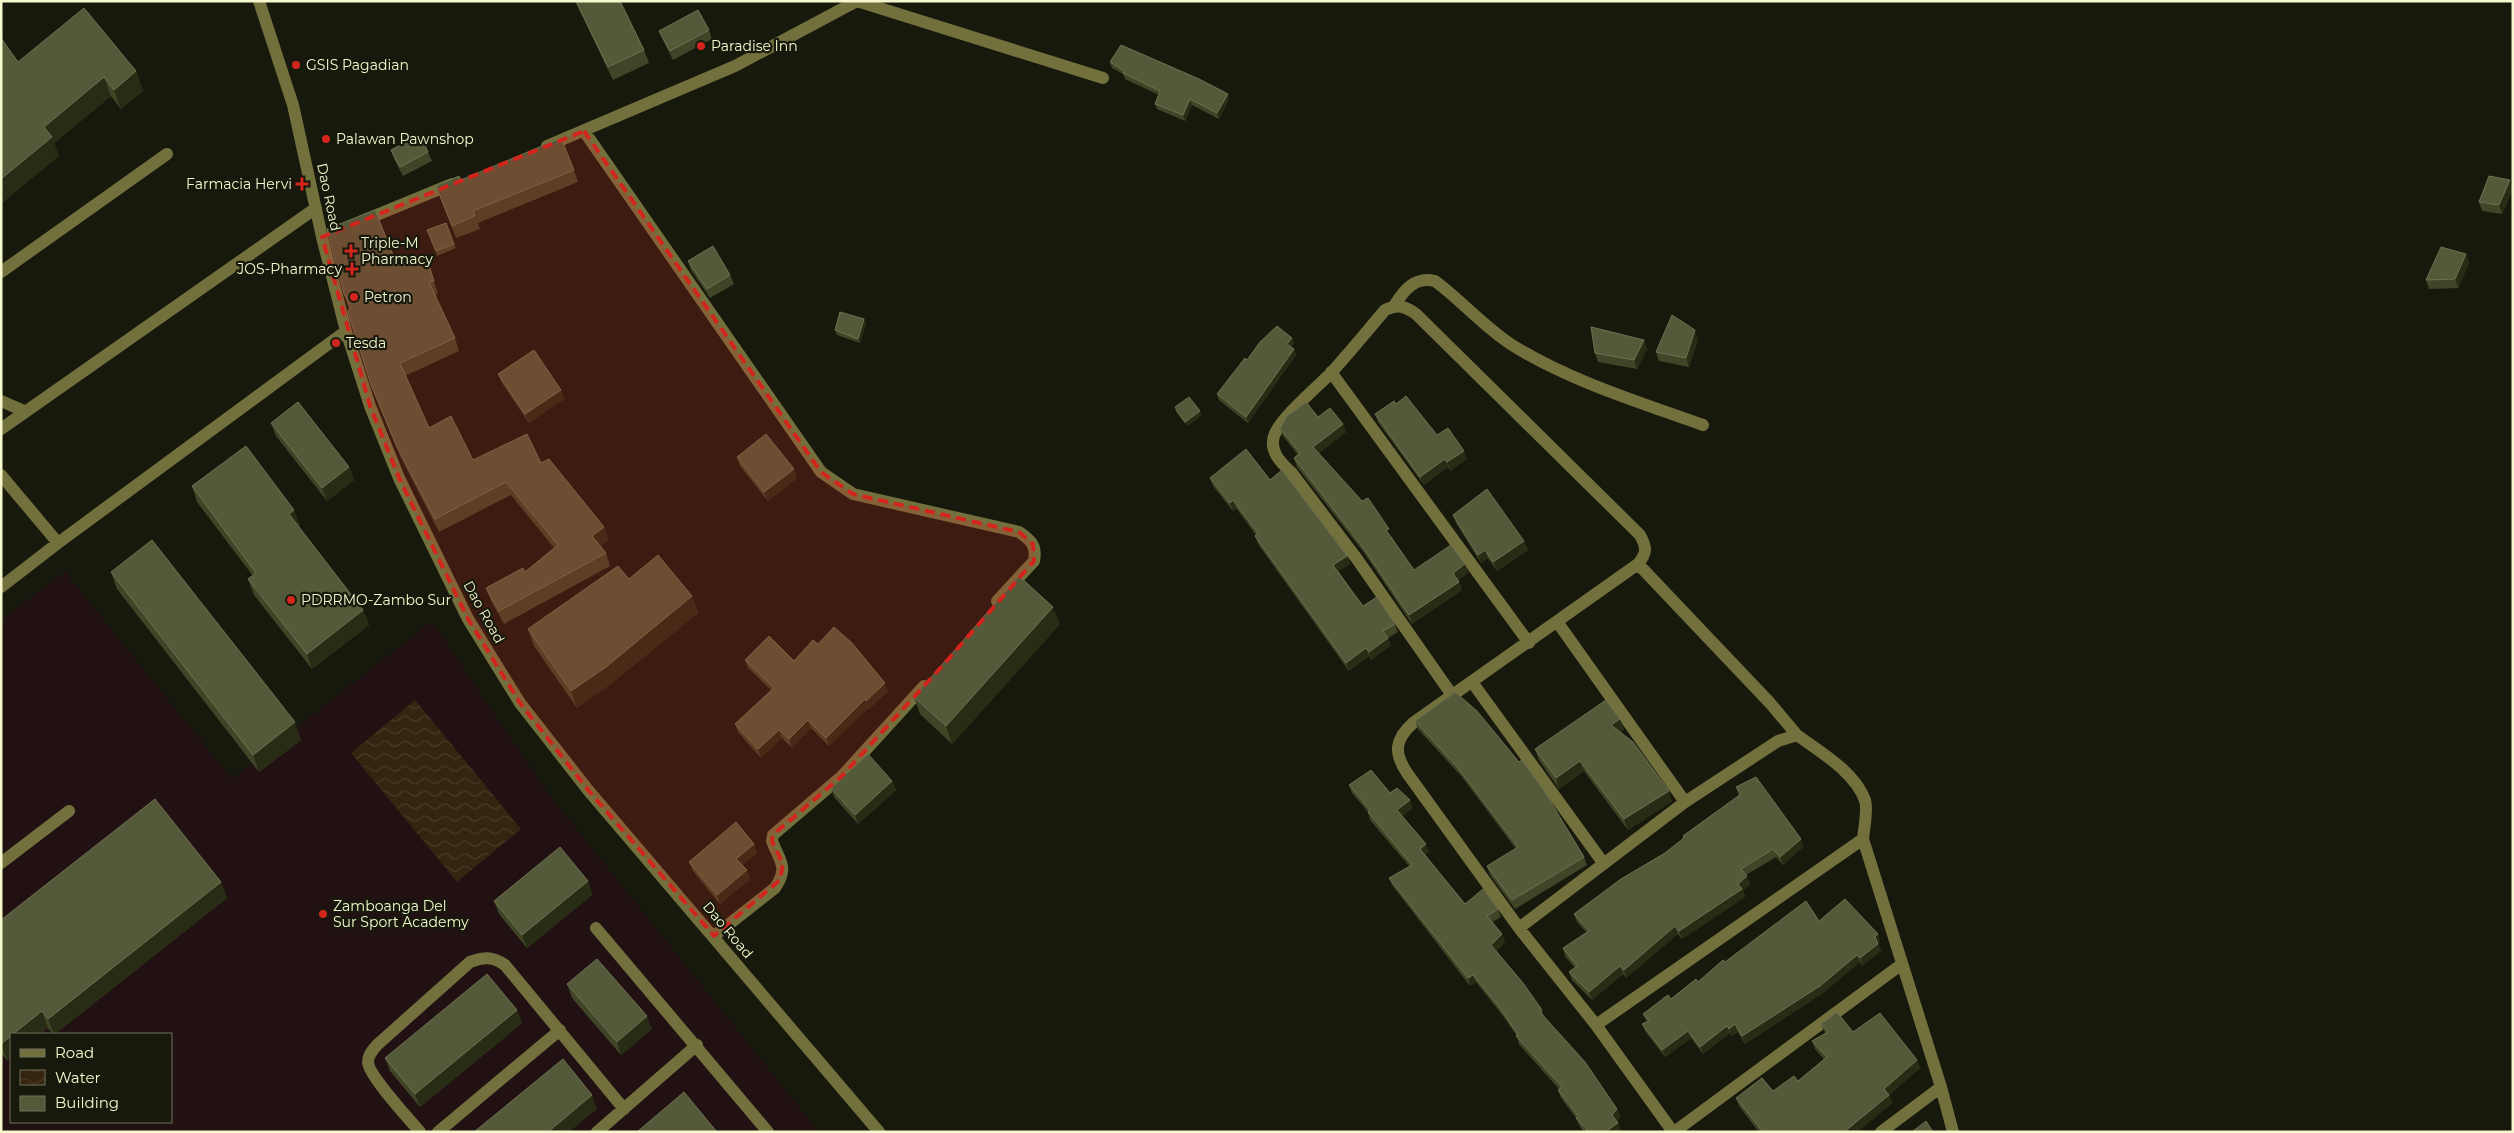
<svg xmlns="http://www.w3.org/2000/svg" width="2514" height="1133" font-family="Montserrat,sans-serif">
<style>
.garden{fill:#221112;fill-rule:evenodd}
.water{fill:url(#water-waves)}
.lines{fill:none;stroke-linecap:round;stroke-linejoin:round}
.minor{stroke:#72713e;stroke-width:12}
.wall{fill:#414527}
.shaded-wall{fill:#282c15}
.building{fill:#545939;stroke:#6d7250}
.marked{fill:#d3251d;fill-opacity:0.2;stroke:#d3251d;stroke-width:4;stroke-dasharray:10 6;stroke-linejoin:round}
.poi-dot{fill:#d3251d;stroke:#18190d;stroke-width:2}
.labels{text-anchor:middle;stroke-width:4.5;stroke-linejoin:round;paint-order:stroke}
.poi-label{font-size:14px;fill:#f5f8cc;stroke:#18190d;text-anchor:start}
.street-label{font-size:14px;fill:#f5f8cc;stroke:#18190d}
</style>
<defs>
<pattern id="water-waves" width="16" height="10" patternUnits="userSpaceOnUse" patternTransform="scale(1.25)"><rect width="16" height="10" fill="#352410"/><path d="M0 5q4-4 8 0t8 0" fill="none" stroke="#493a26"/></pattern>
</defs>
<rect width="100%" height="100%" fill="#18190d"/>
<path class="garden" d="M65,572L232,779L432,621L548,793L819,1132H1V620ZM11,1034H171V1122H11Z"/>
<path class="water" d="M415,700L521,829L457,882L351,753Z"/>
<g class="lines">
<path class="minor" d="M259,1L293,105L322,237L346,331L370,406L399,478L468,619L520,703L588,790L879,1132
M584,131L821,472L853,494L1019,532C1031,540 1037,546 1034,561L997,601
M547,146L735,66L857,1L1103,78
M362,221L452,184
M1,272L167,154
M1394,306C1404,290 1415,276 1435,281C1462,301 1484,327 1512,345C1570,381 1639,402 1703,425
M1331,372L1529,643
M1,401L24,411
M1,429L316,208
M1,475L58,543
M1,587L58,543L346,331
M1558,623L1685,802
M1472,682L1604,864
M1452,695L1357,559L1291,472C1281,463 1269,451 1274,436C1279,419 1316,388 1330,374C1349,353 1367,331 1385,310C1398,304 1405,306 1416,314L1640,535C1647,548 1647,553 1638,564
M1,863L69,811
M596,928L768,1132
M1519,928L1685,802L1778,741L1797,735C1820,752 1854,771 1865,800C1868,810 1864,828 1863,839L1941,1087L1953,1132
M714,936L775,888C789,867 780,862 772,841L773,835L842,776L924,686
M1596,1025L1863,839
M420,1132C410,1120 368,1075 368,1062C368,1055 372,1051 377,1045L470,962C484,957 492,956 505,965L624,1109
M438,1132L560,1030
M597,1132L697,1045
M1673,1132L1596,1025L1519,928L1407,773C1394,753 1394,740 1413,723L1638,564L1770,703L1797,735
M1674,1132L1902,964
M1881,1132L1941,1087"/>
</g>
<path class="wall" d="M575,1H620L644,50L649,63L613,80Z
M709,30L712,39L673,60L663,40L659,31Z
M18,62L136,71L143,91L121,109L111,96L54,143L59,156Z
M1110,62L1229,99L1219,119L1192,105L1185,121L1157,109L1155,104L1159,95L1125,79L1123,74L1112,68Z
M391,150L428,152L432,161L403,176L394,159Z
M574,170L578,182L478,223L480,229L456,238L436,186L461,180Z
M2513,187V189L2502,214L2482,211L2479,202Z
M446,223L456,248L437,256L427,230Z
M2466,254L2469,263L2458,288L2429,289L2426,280Z
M426,256L438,294L435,295L455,338L459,351L405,376L429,428L473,460L541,463L604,527L608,540L600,546L606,553L610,566L504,624L491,601L486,588L525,572L554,548L511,495L439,532L401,458L376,398L371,385L349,309L344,294L397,265Z
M688,261L730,275L734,284L710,298L691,270Z
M864,319L866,323L860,343L837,335L835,330Z
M1292,338L1294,344L1291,347L1294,349L1296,355L1248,423L1219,400L1217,394L1247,360Z
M1698,339L1689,367L1659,361L1656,352Z
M1647,349L1637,369L1598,362L1595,353Z
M498,374L561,390L564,399L529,423L502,383Z
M1396,404L1437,435L1467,459L1450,471L1448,467L1424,485L1378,422L1375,414Z
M1175,407L1200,411L1201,416L1187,426L1176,412Z
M1318,417L1343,424L1346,432L1319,453L1392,538L1414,570L1465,564L1468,573L1458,580L1462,590L1412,624L1365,554L1297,467L1294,458L1298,455L1283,436L1280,428Z
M271,423L349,467L354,480L327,501L276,436Z
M737,457L797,478L768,501L740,466Z
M1210,478L1270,480L1347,556L1350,564L1338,571L1363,606L1395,624L1398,632L1388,638L1391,645L1371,660L1369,656L1349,671L1258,544L1255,536L1256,535L1236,508L1233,511L1213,486Z
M192,486L300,525L298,526L363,610L369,625L312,669L254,595L248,579L253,576L197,502Z
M1453,515L1524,541L1528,550L1497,571L1488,558L1481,563L1456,523Z
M111,572L301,740L259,772L117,589Z
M692,596L698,613L612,683L577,708L534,646L528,629Z
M1060,624L952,744L920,714L914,697Z
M818,644L888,691L869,709L868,708L829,746L811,728L792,748L782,738L761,758L738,732L735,724L771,690L748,668L745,660L794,661Z
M1415,721L1584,857L1587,865L1515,909L1490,875L1487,866L1516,849L1462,777L1418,729Z
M1624,729L1620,732L1672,801L1628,830L1584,771L1559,789L1539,760L1535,749Z
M892,781L896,790L858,824L834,797L831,788Z
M1349,785L1390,793L1410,800L1412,808L1402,816L1429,852L1425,855L1465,904L1498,909L1501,917L1492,922L1502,934L1505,942L1496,951L1542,1010L1544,1017L1617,1109L1620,1117L1617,1121L1618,1123L1621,1131L1620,1132H1584L1579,1125L1576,1118L1561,1098L1558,1090L1559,1089L1519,1044L1517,1036L1503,1016L1476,982L1470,986L1392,885L1389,878L1410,867L1370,820L1368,812L1352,793Z
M1736,787L1801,839L1803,847L1783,865L1776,857L1746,875L1750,884L1743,891L1745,897L1682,939L1678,934L1626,978L1623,974L1592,1000L1572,980L1569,972L1575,968L1565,956L1563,948L1586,932L1577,922L1574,914L1665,853L1684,838L1683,836L1739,796Z
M754,844L757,853L742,865L750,879L720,904L693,871L689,862Z
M588,881L592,895L527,948L499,914L494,901Z
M221,882L227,898L55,1034H53L48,1028L7,1060L1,1053V920Z
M1819,921L1880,941L1878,944L1881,951L1862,966L1860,962L1823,993L1745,1044L1738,1032L1732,1036L1730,1033L1703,1054L1691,1038L1665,1057L1645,1031L1642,1024L1647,1022L1643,1014L1671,999L1698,982L1725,962Z
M567,984L652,1029L621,1055L572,998Z
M517,1010L522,1023L420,1107L390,1071L385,1058Z
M1821,1024L1853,1032L1917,1060L1920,1068L1889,1095L1892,1103L1857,1132H1759L1739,1106L1736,1098L1773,1091L1798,1081L1824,1059L1815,1049L1812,1041L1825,1033Z"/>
<path class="shaded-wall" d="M136,71L143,91L121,109L114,90Z
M104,77L111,96L54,143L59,156L1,204V179L44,127Z
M1228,94L1229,99L1219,119L1217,113Z
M1190,99L1192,105L1185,121L1183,115Z
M2510,180L2513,189L2502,214L2499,205Z
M2466,254L2469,263L2458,288L2455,279Z
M426,256L431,269L438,294L434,281Z
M864,319L866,323L860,343L858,339Z
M1695,330L1698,339L1689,367L1686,358Z
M1292,338L1294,344L1289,349L1287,344Z
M1644,340L1647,349L1637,369L1634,360Z
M1294,349L1296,355L1248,423L1246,417Z
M561,390L564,399L529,423L525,414Z
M1200,411L1201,416L1187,426L1185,422Z
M1343,424L1346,432L1316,456L1313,447Z
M1464,451L1467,459L1450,471L1447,462Z
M1445,459L1448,467L1424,485L1420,477Z
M349,467L354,480L327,501L322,488Z
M794,469L797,478L768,501L764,492Z
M1233,500L1236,508L1233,511L1230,503Z
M294,510L300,525L294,529L289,514Z
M604,527L608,540L597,549L592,536Z
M1524,541L1528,550L1497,571L1493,562Z
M1485,550L1488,558L1481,563L1478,555Z
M1347,556L1350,564L1336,573L1333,565Z
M1465,564L1468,573L1456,581L1453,573Z
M1459,582L1462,590L1412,624L1409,615Z
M692,596L698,613L612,683L577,708L571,691Z
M1053,607L1060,624L952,744L946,726Z
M363,610L369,625L312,669L307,654Z
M1388,638L1391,645L1371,660L1369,652Z
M1366,648L1369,656L1349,671L1346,663Z
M885,683L888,691L869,709L866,701Z
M865,699L868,708L829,746L826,738Z
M1620,719L1624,729L1615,735L1611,725Z
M808,720L811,728L792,748L789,739Z
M295,722L301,740L259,772L253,755Z
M779,730L782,738L761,758L758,749Z
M1580,761L1584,771L1559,789L1556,778Z
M892,781L896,790L858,824L855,815Z
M1669,791L1672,801L1628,830L1624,819Z
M1410,800L1412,808L1400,818L1397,810Z
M1801,839L1803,847L1783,865L1780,857Z
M754,844L757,853L740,867L736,859Z
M1426,844L1429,852L1423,856L1420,849Z
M747,870L750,879L720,904L717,895Z
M1747,876L1750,884L1743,891L1745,897L1682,939L1679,931L1738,884Z
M588,881L592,895L527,948L522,935Z
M221,882L227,898L55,1034H54L48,1019Z
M1675,926L1678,934L1626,978L1624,970Z
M1502,934L1505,942L1494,953L1491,945Z
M1878,934L1880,941L1878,944L1881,951L1862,966L1860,958Z
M1857,955L1860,962L1823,993L1745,1044L1742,1036Z
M1620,966L1623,974L1592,1000L1589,992Z
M1473,975L1476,982L1470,986L1468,978Z
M517,1010L522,1023L420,1107L415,1094Z
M42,1011L48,1028L40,1034H13Z
M647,1016L652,1029L621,1055L617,1042Z
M1735,1024L1738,1032L1732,1036L1729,1029Z
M1727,1026L1730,1033L1703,1054L1700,1047Z
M1688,1031L1691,1038L1665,1057L1662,1050Z
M11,1036V1057L7,1060L1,1044Z
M1917,1060L1920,1068L1887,1097L1884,1089Z
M592,1095L597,1109L569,1132H548Z
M1889,1095L1892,1103L1857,1132H1844Z
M1617,1109L1620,1117L1615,1123L1612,1115Z
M1618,1123L1621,1131L1620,1132H1605Z"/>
<path class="building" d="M576,1H620L644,50L608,67Z
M84,8L136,71L114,90L104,77L44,127L52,137L1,179V38L18,62Z
M698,10L709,30L670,51L659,31Z
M1121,45L1199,79L1228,94L1217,113L1190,99L1183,115L1155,104L1160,91L1123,73L1124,71L1110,62Z
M420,135L428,152L400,167L391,150Z
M561,138L574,170L473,211L475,216L452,226L436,186L459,176L461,180Z
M2489,176L2510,180L2499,205L2479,202Z
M375,210L397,265L426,256L434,281L429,282L455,338L400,363L429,428L451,416L473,460L527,434L541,463L549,459L604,527L592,536L606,553L499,611L486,588L523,568L525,572L558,545L506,482L435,519L396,445L371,385L349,316L348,310L351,308L344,294L327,229Z
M446,223L454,244L436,251L427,230Z
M713,246L730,275L707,289L688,261Z
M2441,247L2466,254L2455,279L2426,280Z
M840,312L864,319L858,339L835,330Z
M1672,315L1695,330L1686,358L1656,352Z
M1277,326L1292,338L1287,344L1294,349L1246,417L1217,394L1245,358L1247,360L1260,342Z
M1591,327L1644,340L1634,360L1595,353Z
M534,350L561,390L525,414L498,374Z
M1406,396L1437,435L1448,428L1464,451L1447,462L1445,459L1420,477L1375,414L1394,401L1396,404Z
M1189,397L1200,411L1185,422L1175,407Z
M298,402L349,467L322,488L271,423Z
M1306,402L1318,417L1330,408L1343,424L1313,447L1362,501L1368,498L1389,529L1386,530L1414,570L1451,545L1465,564L1453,573L1459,582L1409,615L1362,546L1294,458L1300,453L1280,428L1287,416Z
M766,434L794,469L764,492L737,457Z
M246,446L294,510L289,514L363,610L307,654L248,579L256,573L192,486Z
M1246,449L1270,480L1282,470L1347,556L1333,565L1351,590L1363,606L1377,597L1395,624L1383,631L1388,638L1369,652L1366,648L1346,663L1255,536L1258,533L1233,500L1230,503L1210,478Z
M1487,489L1524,541L1493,562L1485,550L1478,555L1453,515Z
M152,540L295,722L253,755L111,572Z
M658,555L692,596L606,667L571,691L528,629L618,566L629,579Z
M1019,576L1053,607L946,726L914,697Z
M834,627L852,643L885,683L866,701L865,699L826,738L808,720L789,739L779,730L758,749L735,724L774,688L745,660L769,636L794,661L813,640L818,644Z
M1455,692L1477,711L1519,762L1522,760L1543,789L1584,857L1512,900L1487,866L1518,847L1458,768L1415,721Z
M1606,700L1620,719L1611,725L1633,742L1669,791L1624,819L1580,761L1556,778L1535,749Z
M868,754L892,781L855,815L831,788Z
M1371,770L1390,793L1397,788L1410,800L1397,810L1426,844L1420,849L1465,904L1483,889L1498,909L1487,916L1502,934L1491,945L1523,983L1542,1010L1540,1012L1585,1062L1617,1109L1612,1115L1618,1123L1605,1132H1589L1576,1118L1578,1116L1558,1090L1562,1087L1516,1036L1518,1035L1500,1008L1473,975L1468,978L1389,878L1412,865L1368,812L1370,810L1349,785Z
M1756,777L1801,839L1780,857L1773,849L1741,869L1747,876L1738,884L1742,889L1679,931L1675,926L1624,970L1620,966L1589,992L1569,972L1577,966L1563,948L1589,931L1574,914L1621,879L1665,853L1684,838L1683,836L1741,794L1736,787Z
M155,799L221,882L48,1019L42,1011L13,1034H11V1036L1,1044V920Z
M736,822L754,844L736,859L747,870L717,895L689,862Z
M560,847L588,881L522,935L494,901Z
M1845,899L1878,934L1875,937L1878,944L1860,958L1857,955L1820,986L1742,1036L1735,1024L1729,1029L1727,1026L1700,1047L1688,1031L1662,1050L1642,1024L1649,1021L1643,1014L1668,995L1671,999L1696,979L1698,982L1723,960L1725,962L1806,901L1819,921Z
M597,959L647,1016L617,1042L567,984Z
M487,974L517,1010L415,1094L385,1058Z
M1837,1012L1853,1032L1880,1013L1917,1060L1884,1089L1889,1095L1844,1132H1763L1736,1098L1762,1078L1773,1091L1794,1076L1798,1081L1827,1057L1812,1041L1828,1032L1821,1024Z
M563,1059L592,1095L548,1132H474Z
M684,1092L717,1132H637Z
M1926,1121L1933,1132H1912Z"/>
<path class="marked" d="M584,131L821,472L853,494L1019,532L1033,544L1034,561L945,663L842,776L773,835L772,841L783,864L780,880L714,936L588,790L520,703L468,619L399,478L370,406L322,237Z"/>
<g class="poi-dot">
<circle cx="701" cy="46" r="5"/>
<circle cx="296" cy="65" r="5"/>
<circle cx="326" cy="139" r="5"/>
<path d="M299.5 176.5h5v5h5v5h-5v5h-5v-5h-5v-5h5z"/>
<path d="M348.5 243.5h5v5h5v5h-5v5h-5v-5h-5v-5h5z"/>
<path d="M349.5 261.5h5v5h5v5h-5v5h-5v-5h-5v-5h5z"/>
<circle cx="354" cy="297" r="5"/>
<circle cx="336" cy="343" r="5"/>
<circle cx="291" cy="600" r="5"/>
<circle cx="323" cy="914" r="5"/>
</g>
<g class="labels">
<g class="poi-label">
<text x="711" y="51">Paradise Inn</text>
<text x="306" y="70">GSIS Pagadian</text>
<text x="336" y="144">Palawan Pawnshop</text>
<text x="292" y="189" text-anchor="end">Farmacia Hervi</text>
<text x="361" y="248">Triple-M<tspan x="361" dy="16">Pharmacy</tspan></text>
<text x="342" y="274" text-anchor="end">JOS-Pharmacy</text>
<text x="364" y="302">Petron</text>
<text x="346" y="348">Tesda</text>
<text x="301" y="605">PDRRMO-Zambo Sur</text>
<text x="333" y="911">Zamboanga Del<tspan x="333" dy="16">Sur Sport Academy</tspan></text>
</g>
<g class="street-label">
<text transform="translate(329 197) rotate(78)" y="5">Dao Road</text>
<text transform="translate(484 612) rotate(61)" y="5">Dao Road</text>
<text transform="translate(728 930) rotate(50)" y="5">Dao Road</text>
</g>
</g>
<rect width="2514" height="1133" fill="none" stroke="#f5f8cc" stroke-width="5"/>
<rect x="10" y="1033" width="162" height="90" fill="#18190d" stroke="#707259"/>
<rect x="20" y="1049" width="25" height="8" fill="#72713e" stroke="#707259"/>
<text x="55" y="1058" font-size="15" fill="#f5f8cc">Road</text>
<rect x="20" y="1070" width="25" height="15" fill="url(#water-waves)" stroke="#707259"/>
<text x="55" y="1083" font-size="15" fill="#f5f8cc">Water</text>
<rect x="20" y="1096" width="25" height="15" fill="#545939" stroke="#707259"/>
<text x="55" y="1108" font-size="15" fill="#f5f8cc">Building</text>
</svg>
